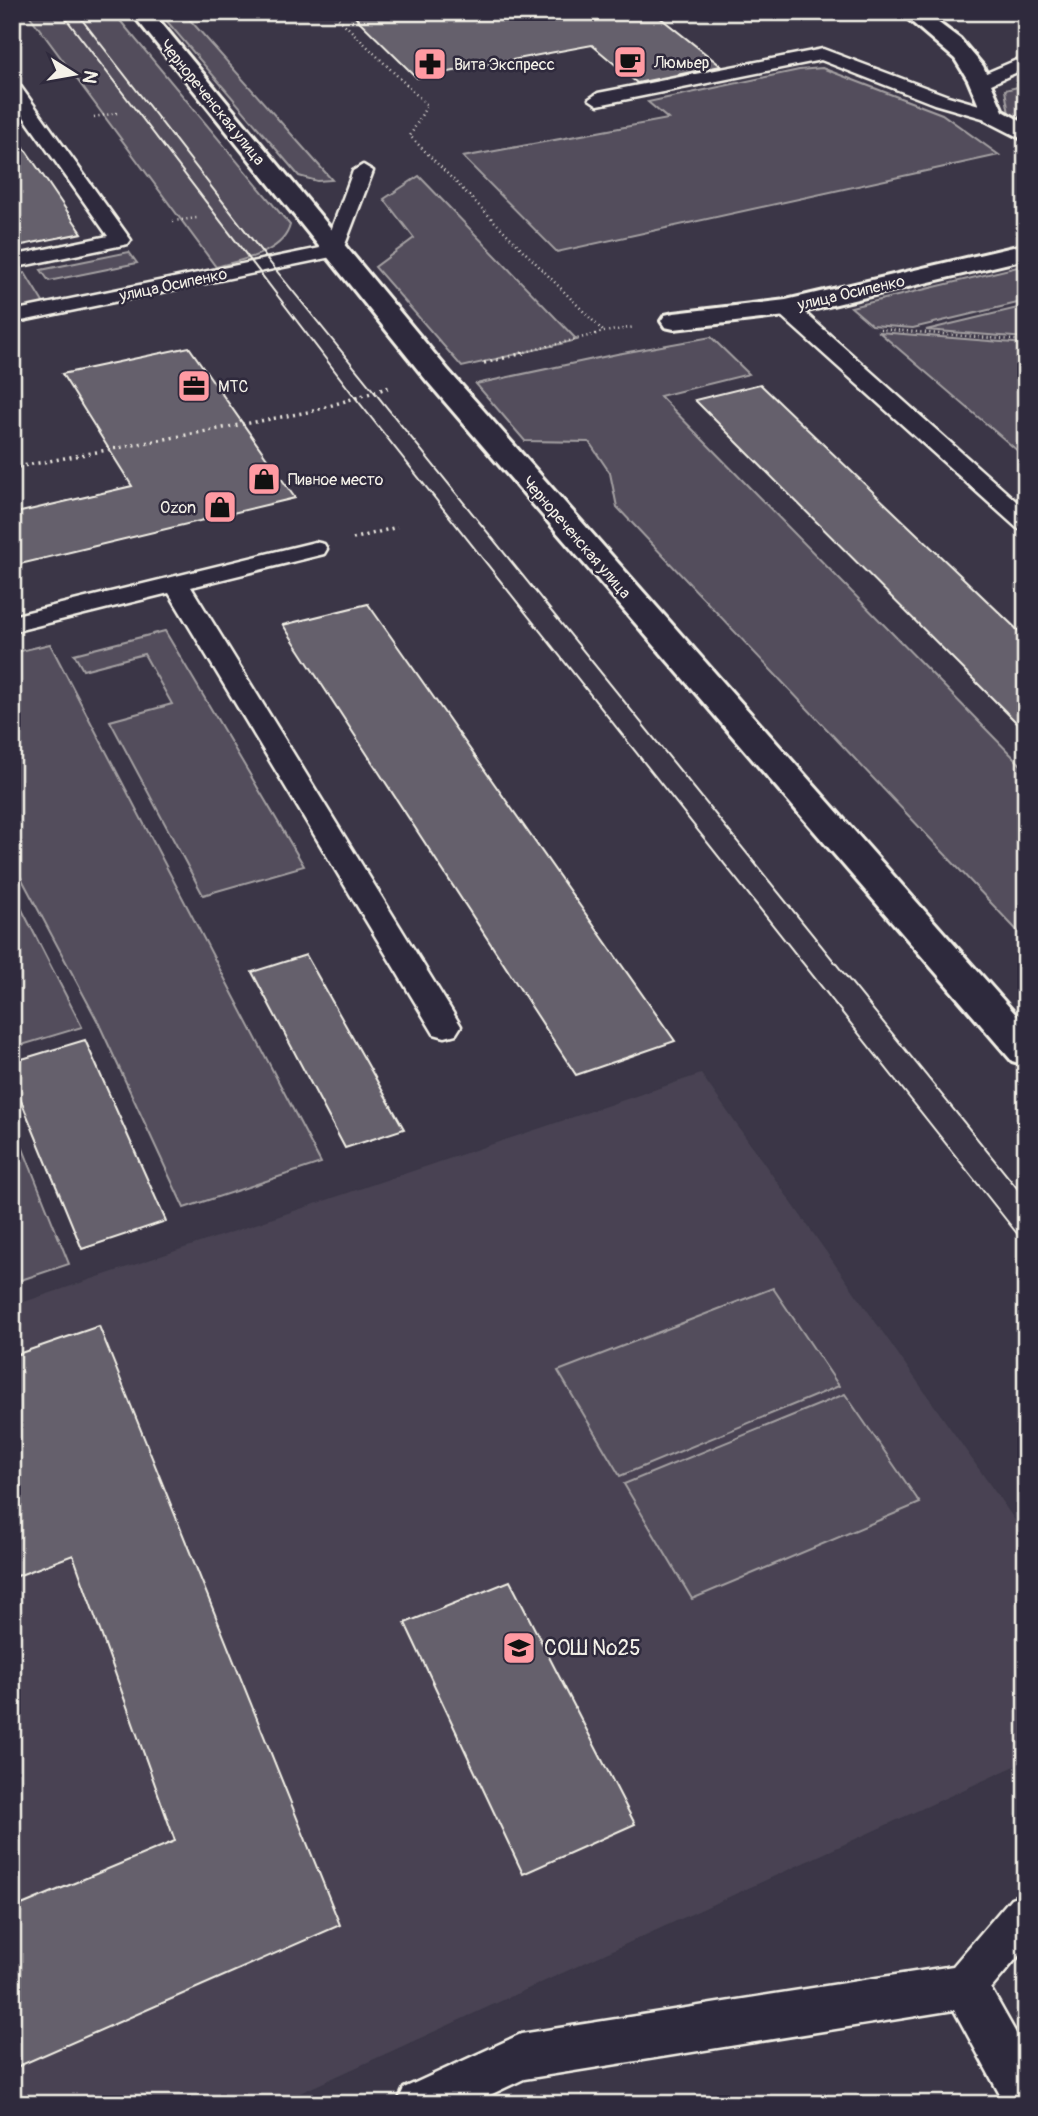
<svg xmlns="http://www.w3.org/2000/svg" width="1038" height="2116" font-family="Pangolin,sans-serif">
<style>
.built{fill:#484352}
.green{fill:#534e5c;stroke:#a4a0a2;stroke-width:2}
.building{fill:#65616c;stroke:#f4f1e8;stroke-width:2}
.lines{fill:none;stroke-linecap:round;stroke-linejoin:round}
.service-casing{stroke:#f4f1e8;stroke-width:5}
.minor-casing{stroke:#f4f1e8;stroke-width:6}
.tertiary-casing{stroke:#f4f1e8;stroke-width:6}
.path-far1{stroke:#f4f1e8;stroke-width:2.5;stroke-dasharray:1 3.5;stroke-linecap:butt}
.path{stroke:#f4f1e8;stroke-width:3.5;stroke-dasharray:2 4.5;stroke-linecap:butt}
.service{fill:#2f2a3d;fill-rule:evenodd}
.minor{fill:#2f2a3d;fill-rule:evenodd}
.tertiary{fill:#2f2a3d;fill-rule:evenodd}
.tram{stroke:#f4f1e8;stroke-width:2}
.labels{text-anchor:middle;stroke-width:5;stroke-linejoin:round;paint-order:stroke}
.far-poi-label{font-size:16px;fill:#f4f1e8;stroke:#2f2a3d;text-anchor:start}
.far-street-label{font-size:16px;fill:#f4f1e8;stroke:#2f2a3d}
.near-poi-label{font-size:21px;fill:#f4f1e8;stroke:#2f2a3d;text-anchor:start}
</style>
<rect width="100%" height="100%" fill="#3b3647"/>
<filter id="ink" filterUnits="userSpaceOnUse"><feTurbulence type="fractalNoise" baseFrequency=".0143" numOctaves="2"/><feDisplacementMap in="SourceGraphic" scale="14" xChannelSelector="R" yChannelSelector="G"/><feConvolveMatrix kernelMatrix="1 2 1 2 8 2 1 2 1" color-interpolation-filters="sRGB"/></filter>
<g filter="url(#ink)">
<path class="built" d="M701,1074L1026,1536V1761L276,2104H12V1306Z"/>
<path class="green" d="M27,12H113L290,225C283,254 240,260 216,267Z
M159,12H183L332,180L317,181L299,176Z
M822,68L942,114L999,155L557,252L463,157L668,119L648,102L799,70Z
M1026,85V123L1009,114L1005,90Z
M419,176L577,340L462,367L375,267L414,238L384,199Z
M129,252L137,263L49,281L41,270Z
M1026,265V301L913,328L872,325L851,307Z
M25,273L47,309L12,316V276Z
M1026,306V338L926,330Z
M879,332L1026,344V458Z
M711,337L749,374L660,396L1026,770V940L617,507L610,473L589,442L525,441L476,384L617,354Z
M165,631L304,866L203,895L110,721L172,704L144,654L83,670L74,654Z
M50,644L321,1163L184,1208L98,1022L16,868H12V653Z
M12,890L82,1027L12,1048Z
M18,1136L69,1264L12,1283V1138Z
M773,1288L839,1386L620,1476L558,1371Z
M845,1394L920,1503L692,1599L624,1484Z"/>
<path class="building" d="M350,12H653L721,66L637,83L592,45L417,78Z
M12,130L82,233L12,247Z
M189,347L295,498L12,566V514L132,486L62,374Z
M760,384L1026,638V732L695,400Z
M368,604L675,1041L576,1075L283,625Z
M306,955L404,1129L345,1148L252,972Z
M85,1040L166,1221L82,1249L12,1079V1062Z
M99,1326L340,1925L12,2069V1909L175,1841L73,1555L12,1578V1356Z
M510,1581L635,1824L523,1874L405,1623Z"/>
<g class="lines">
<defs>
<path id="service" d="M823,49L948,96L1000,111L1002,115L993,121L934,104L821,60L598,105L589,99L598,93Z
M1026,56V68L989,85H977L974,81L977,77Z
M12,82L18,83L128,236L131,240L128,244L12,268V256L108,236L12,100Z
M363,165L373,171L341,255L12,323V311L325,247L353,171Z
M786,302L794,303L1026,510V530L1017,528L778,313L775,308L778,303Z
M315,542L324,544L327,549L324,554L191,587L461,1026L456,1034L445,1037L434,1034L169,593L12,632V616Z
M1026,1892V1947L991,1989L1026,2051V2104H1005L954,2010L524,2079L471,2104H397L404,2088L521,2034L953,1966L1011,1898Z"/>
<path id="minor" d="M900,12H924L960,39L983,66L1003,111L1026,124V141L985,120L968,80L955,59Z
M1026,244V259L786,316L674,329L665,327L661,321L665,315L674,313L786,300Z"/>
<path id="tertiary" d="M131,12H152L447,369L1026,1026V1065L1012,1061L427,381Z"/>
</defs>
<use href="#service" class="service-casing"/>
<use href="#minor" class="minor-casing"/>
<use href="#tertiary" class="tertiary-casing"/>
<path class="path-far1" d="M332,12L427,105L410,136L604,332
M94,117L117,113
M173,221L197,218
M880,329L1026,341
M521,353L604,332L635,327"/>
<path class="path" d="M484,363L528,352
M12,468L313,411L390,387
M353,539L397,527"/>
<use href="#service" class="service"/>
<use href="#minor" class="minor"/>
<use href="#tertiary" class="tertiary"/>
<path class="tram" d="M61,12L354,396L1026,1245
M76,12L271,264L1026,1199"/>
</g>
</g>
<defs>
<symbol id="cafe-square" viewBox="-11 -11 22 22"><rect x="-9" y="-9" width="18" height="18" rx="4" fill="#ff9aa2" stroke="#2f2a3d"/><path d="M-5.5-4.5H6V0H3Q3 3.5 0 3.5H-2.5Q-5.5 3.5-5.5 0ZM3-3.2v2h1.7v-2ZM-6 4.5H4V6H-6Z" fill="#111"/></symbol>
<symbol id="pharmacy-square" viewBox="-11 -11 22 22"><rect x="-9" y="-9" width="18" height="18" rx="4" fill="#ff9aa2" stroke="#2f2a3d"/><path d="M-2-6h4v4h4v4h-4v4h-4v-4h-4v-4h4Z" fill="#111"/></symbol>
<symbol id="office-square" viewBox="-11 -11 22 22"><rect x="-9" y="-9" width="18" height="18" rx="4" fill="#ff9aa2" stroke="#2f2a3d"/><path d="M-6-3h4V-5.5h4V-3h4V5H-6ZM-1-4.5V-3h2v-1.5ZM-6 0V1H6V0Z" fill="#111"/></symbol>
<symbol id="shop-square" viewBox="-11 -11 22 22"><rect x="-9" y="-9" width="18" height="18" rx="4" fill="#ff9aa2" stroke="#2f2a3d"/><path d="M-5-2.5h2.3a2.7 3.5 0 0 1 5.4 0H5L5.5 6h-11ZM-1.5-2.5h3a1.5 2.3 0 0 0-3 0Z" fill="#111"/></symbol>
<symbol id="school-square" viewBox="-11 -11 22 22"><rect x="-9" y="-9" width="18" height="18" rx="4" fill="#ff9aa2" stroke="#2f2a3d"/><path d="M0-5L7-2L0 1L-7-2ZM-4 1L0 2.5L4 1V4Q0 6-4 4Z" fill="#111"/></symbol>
</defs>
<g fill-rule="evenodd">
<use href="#cafe-square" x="611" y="43" width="38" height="38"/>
<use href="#pharmacy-square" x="411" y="45" width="38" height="38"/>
<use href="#office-square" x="175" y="367" width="38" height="38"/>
<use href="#shop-square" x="245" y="460" width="38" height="38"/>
<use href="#shop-square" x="201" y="488" width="38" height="38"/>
<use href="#school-square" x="500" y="1629" width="38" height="38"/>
</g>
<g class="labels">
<g class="far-poi-label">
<text x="654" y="68">Люмьер</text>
<text x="454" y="70">Вита Экспресс</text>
<text x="218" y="392">МТС</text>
<text x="288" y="485">Пивное место</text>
<text x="196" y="513" text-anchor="end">Ozon</text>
</g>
<g class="far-street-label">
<text transform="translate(213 102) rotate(51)" y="6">Чернореченская улица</text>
<text transform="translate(173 284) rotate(-12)" y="6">улица Осипенко</text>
<text transform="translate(851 292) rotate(-13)" y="6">улица Осипенко</text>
<text transform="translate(577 537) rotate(49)" y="6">Чернореченская улица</text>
</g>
<g class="near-poi-label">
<text x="544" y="1655">СОШ №25</text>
</g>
</g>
<rect width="1038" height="2116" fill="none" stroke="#2f2a3d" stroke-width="42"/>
<rect x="21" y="21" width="996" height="2074" fill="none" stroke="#f4f1e8" stroke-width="2.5" filter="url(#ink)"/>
<g transform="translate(74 74) rotate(101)" stroke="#2f2a3d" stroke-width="5" paint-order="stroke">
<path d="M0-5L12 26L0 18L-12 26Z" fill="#f4f1e8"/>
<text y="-10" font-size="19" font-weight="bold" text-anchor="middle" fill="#f4f1e8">N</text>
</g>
</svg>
